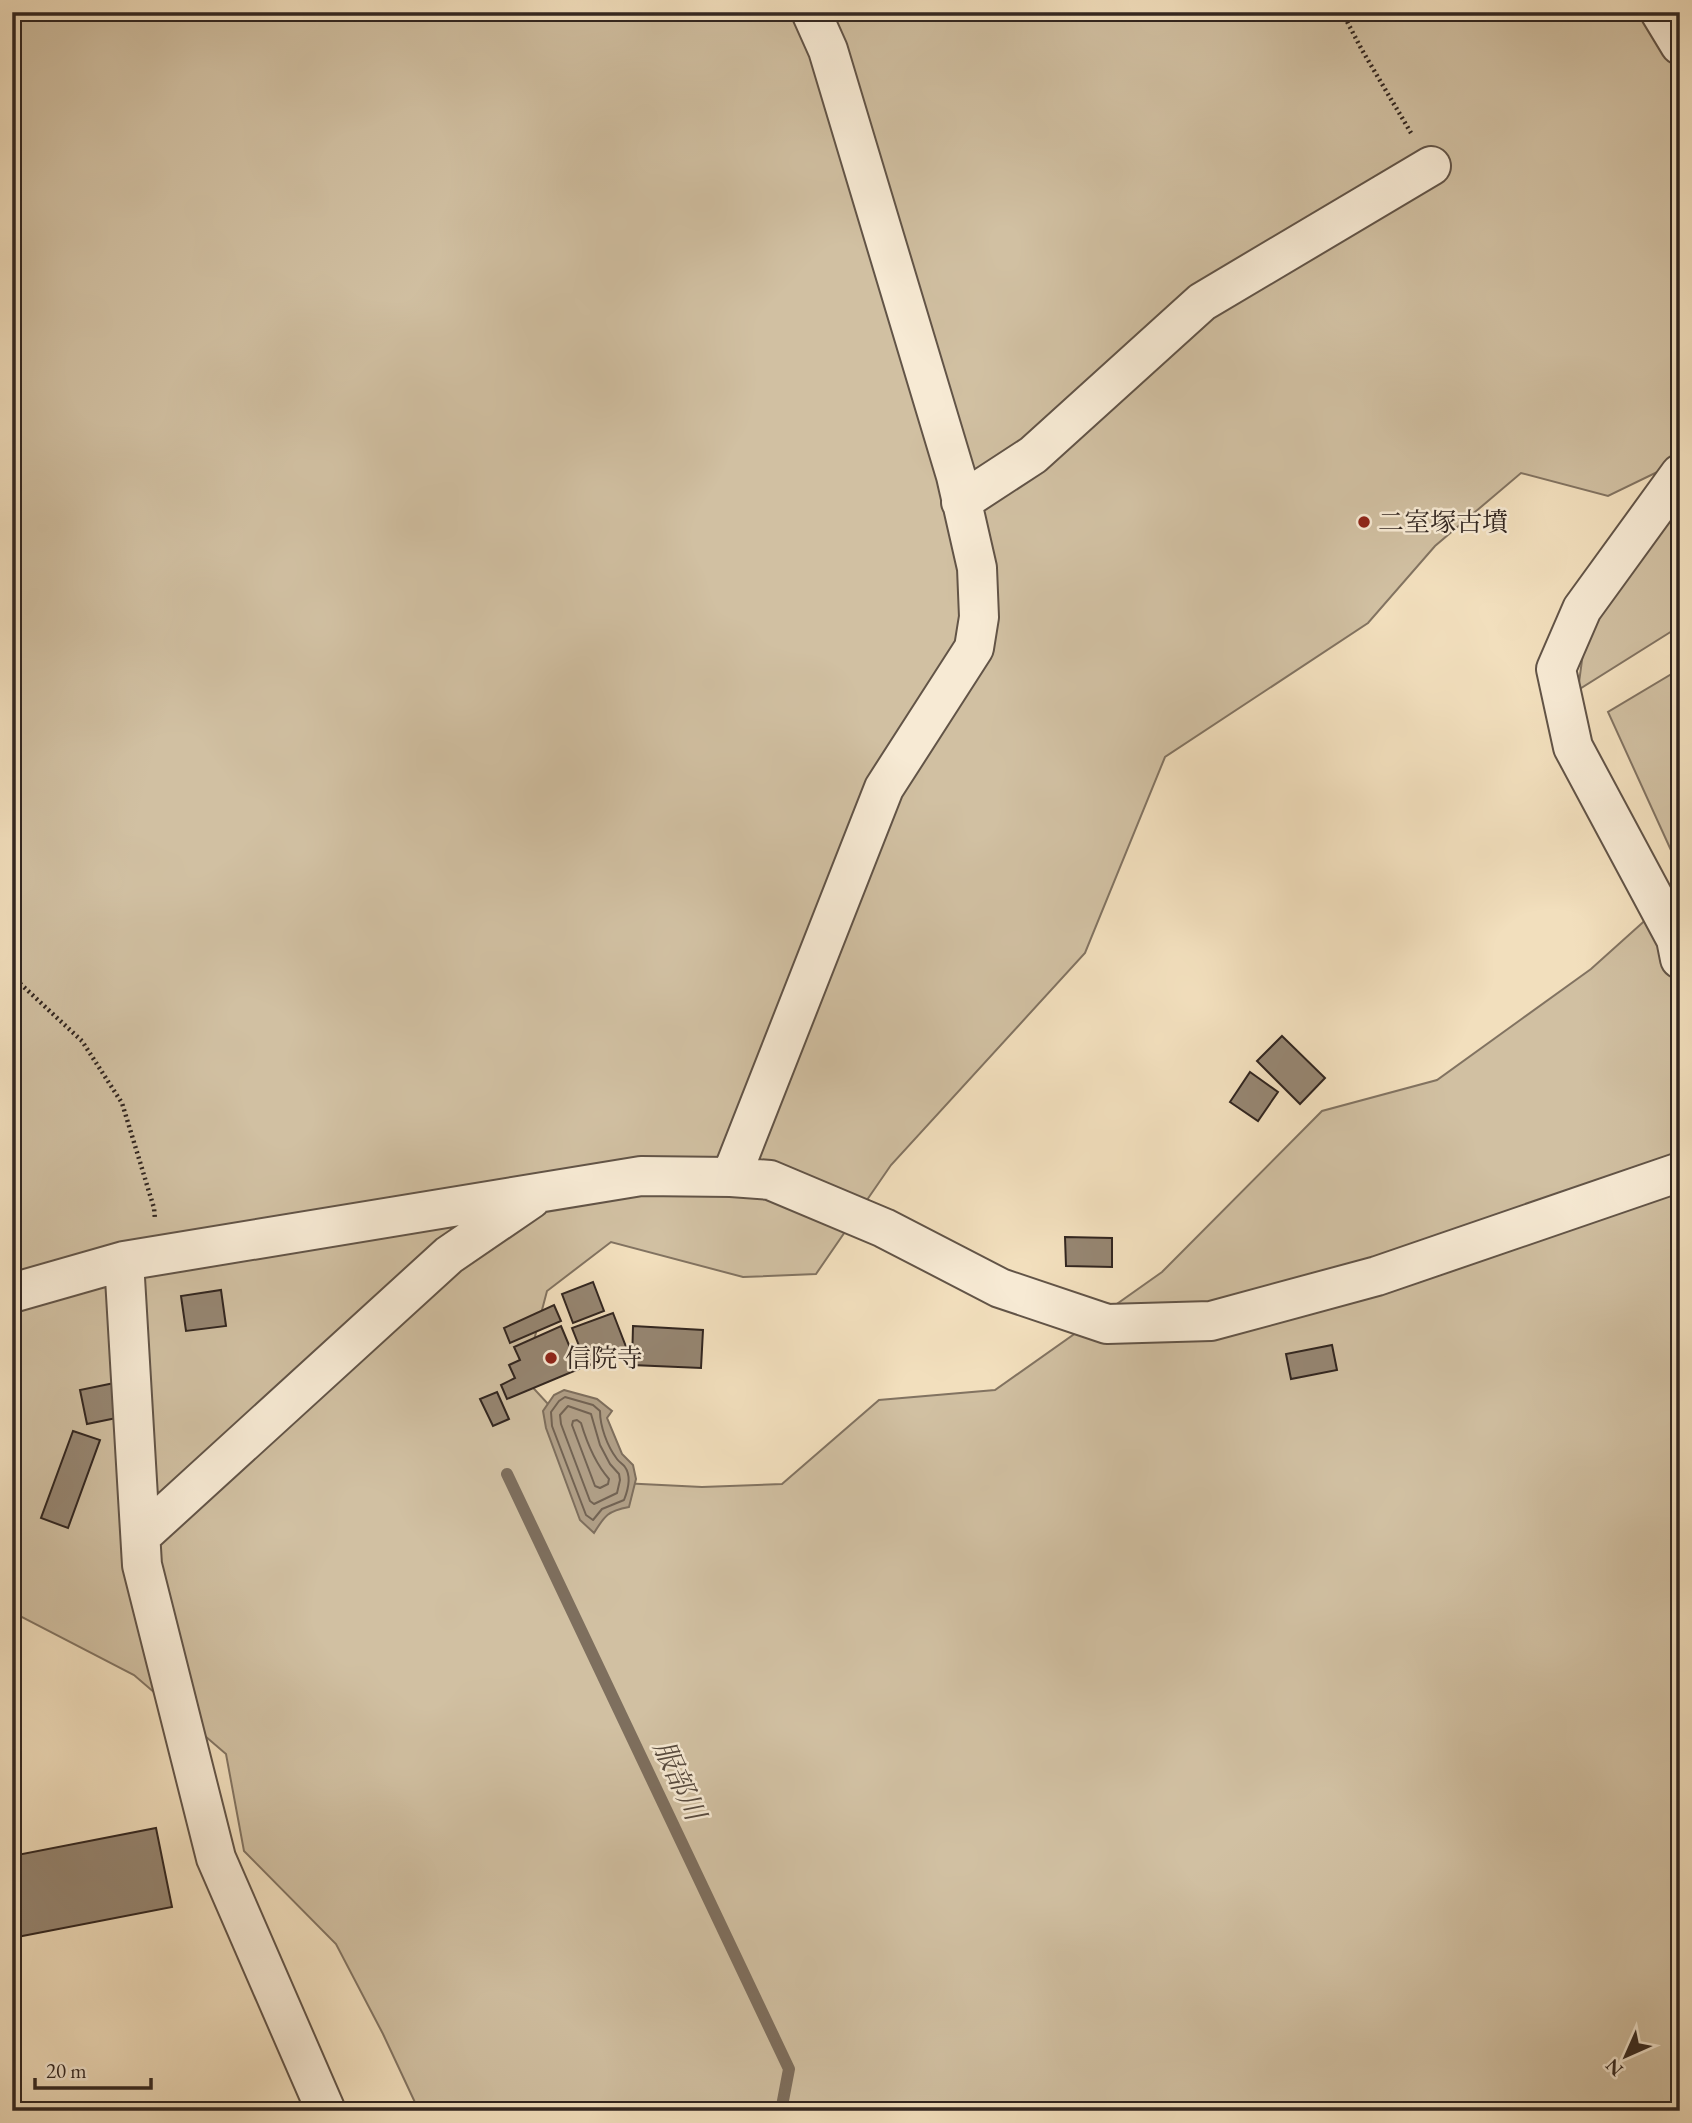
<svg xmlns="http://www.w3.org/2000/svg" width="1692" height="2123" font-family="'EB Garamond','Noto Serif JP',serif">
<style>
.green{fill:#d1c0a2;stroke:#827361;stroke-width:2}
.water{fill:#b1a088;stroke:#7e6f5e;stroke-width:2}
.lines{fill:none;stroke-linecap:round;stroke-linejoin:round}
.shore{stroke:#726354;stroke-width:2}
.stream{stroke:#7e6f5e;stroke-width:12}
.building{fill:#968672;stroke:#322620;stroke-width:2}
.minor-casing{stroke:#625447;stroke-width:42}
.path{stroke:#322620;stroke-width:4.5;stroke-dasharray:2 3.5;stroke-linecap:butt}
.minor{stroke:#f7ead4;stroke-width:38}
.poi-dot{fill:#8f2418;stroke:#f7ead4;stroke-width:2.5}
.labels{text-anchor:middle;stroke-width:5;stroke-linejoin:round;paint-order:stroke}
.poi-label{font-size:26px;fill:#322620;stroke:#f7ead4;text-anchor:start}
.water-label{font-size:28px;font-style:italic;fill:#584b3f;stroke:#f7ead4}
</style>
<rect width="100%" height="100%" fill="#f2dfbd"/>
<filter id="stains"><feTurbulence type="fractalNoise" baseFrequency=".00286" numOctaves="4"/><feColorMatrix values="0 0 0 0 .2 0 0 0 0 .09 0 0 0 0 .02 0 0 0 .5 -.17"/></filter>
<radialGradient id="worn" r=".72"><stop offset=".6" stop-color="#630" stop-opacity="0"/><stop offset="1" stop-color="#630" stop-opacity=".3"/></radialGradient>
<path class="green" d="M12,12H1680V461L1608,496L1521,473L1435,546L1368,623L1165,757L1085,953L891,1165L816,1274L743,1277L611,1242L547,1291L524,1378L621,1483L702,1487L782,1484L879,1400L995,1390L1162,1272L1322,1111L1437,1080L1591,969L1680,889V2111H419L383,2034L336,1944L244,1851L226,1754L134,1675L12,1612Z
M1680,505V626L1578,690L1584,645L1631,562Z
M1680,669V870L1608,712Z"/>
<path class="water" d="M564,1390L597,1399L612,1411L607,1418L622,1454L633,1465L636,1479L629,1507C608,1511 605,1515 594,1533L580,1520L546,1428L543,1411L554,1395Z"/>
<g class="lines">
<path class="shore" d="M565,1397L593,1405L600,1411C600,1426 607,1446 617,1459C619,1462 623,1464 625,1467C632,1477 628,1490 624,1500L602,1509L593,1520L586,1515L552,1426L551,1412L559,1401Z
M568,1406L591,1414L600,1445L610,1464L619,1474L620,1480L617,1493L594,1504L590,1501L561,1424L560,1415Z
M577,1420L581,1423C587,1443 595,1463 609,1479L608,1484L600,1488L595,1486L572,1425L573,1421Z"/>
<path class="stream" d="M507,1474L789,2069L781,2111"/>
</g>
<path class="building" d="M1282,1036L1325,1078L1300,1104L1257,1061Z
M1250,1072L1278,1092L1258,1121L1230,1102Z
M1065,1237L1112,1238V1267L1066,1266Z
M593,1282L604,1311L573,1323L562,1294Z
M221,1290L226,1326L186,1331L181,1296Z
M554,1305L561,1321L510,1343L504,1328Z
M613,1313L628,1352L587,1366L572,1328Z
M561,1326L579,1369L507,1399L501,1385L515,1378L509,1365L520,1360L514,1347Z
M633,1326L703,1330L701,1368L632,1365Z
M1332,1345L1337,1370L1291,1379L1286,1354Z
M124,1381L131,1415L87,1424L80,1390Z
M497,1392L509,1419L493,1426L480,1399Z
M73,1431L100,1440L68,1528L41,1518Z
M156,1828L172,1907L12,1938V1856Z"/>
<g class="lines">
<defs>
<path id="minor" d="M1660,12L1680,45
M1680,474L1582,609L1556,669L1573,747L1676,939L1680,959
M961,502L1033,455L1202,302L1431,166
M731,1177L884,788L974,648L979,617L977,568L956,476L828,50L811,12
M124,1261L142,1565L216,1858L326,2111
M12,1293L124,1261L641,1176L731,1177L770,1180L884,1228L1000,1288L1107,1324L1211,1321L1377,1276L1680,1172
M141,1536L449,1255L531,1199"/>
</defs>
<use href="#minor" class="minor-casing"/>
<path class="path" d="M1342,12L1362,50L1411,133
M12,976L82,1041L122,1103L154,1208L155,1219"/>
<use href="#minor" class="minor"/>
</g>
<g class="poi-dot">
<circle cx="1364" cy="522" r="7"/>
<circle cx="551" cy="1358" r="7"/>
</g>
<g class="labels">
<g class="poi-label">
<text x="1378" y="531">二室塚古墳</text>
<text x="565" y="1367">信院寺</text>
</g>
<g class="water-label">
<text transform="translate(680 1780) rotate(65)" y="10">服部川</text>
</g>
</g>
<rect width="1692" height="2123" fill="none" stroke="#f2dfbd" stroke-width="42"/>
<rect x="14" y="14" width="1664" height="2095" fill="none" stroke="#322620" stroke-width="3.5"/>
<rect x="21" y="21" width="1650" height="2081" fill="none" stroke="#322620" stroke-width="2"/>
<g transform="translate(1626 2056) rotate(225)" stroke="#f7ead4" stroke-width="5" paint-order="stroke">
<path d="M0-5L12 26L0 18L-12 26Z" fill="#322620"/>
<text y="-10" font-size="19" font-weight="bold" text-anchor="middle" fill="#322620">N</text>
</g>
<path d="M35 2078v10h116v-10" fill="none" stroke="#322620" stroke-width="3.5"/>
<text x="46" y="2078" font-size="21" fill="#322620" stroke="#f7ead4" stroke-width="5" paint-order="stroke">20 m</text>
<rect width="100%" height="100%" filter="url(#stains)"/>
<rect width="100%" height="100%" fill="url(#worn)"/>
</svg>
